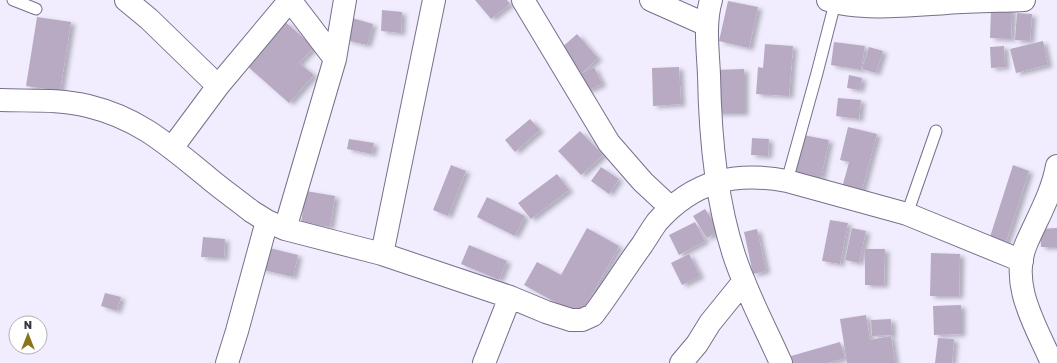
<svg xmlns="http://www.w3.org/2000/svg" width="1057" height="363" font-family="'Golos Text',sans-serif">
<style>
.building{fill:#b9aac4;filter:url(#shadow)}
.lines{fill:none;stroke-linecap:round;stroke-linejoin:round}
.service-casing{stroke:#77708a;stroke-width:13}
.minor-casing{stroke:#77708a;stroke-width:24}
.service{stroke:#fff;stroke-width:11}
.minor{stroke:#fff;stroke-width:22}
</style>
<defs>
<filter id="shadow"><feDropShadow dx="4.5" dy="2.5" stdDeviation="2" flood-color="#0004"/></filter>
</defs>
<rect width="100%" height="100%" fill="#f1edff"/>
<path class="building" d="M475,0H507L510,4L491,19Z
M728,1L758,7L749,48L719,41Z
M991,9H1012L1011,39L990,38Z
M382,10L402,12L401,33L381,31Z
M1017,13L1032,14L1030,41L1015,40Z
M37,17L71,22L60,91L26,86Z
M352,18L373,24L367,45L346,40Z
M284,21L314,47L299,63L314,75L289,103L246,65Z
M577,34L598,58L582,73L594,67L602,84L586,91L578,75L581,73L560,49Z
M1043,41L1048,65L1016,73L1010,49Z
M834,42L865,46L861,70L831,65Z
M765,44L793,46L789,96L756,94L758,67L763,68Z
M1004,46L1005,67L991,68L990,47Z
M869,47L883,51L876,73L862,69Z
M679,67L681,104L653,106L652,68Z
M744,69V113H715V70Z
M849,75L862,78L860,90L847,88Z
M838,98L861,100L859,119L836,116Z
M530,119L540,130L515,152L505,140Z
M848,127L877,134L861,193L842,188L849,162L840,160Z
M580,131L603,155L581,175L558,151Z
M803,135L829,140L821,178L795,173Z
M752,138L769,139L768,156L751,155Z
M349,139L374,143L372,154L347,149Z
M451,165L466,171L448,216L433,210Z
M1013,165L1029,171L1004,248L988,243Z
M601,167L619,179L609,194L591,181Z
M557,174L569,190L531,219L518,203Z
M306,191L335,196L330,227L301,223Z
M487,197L525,216L515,236L477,217Z
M705,209L719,230L707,238L693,216Z
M830,220L848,223L840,264L822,261Z
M695,222L705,241L679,255L669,235Z
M587,228L619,246L580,316L524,285L537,262L561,275Z
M852,228L866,231L859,263L845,260Z
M1057,228V247H1041L1040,229Z
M757,229L766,271L753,274L744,232Z
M203,237L225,239L224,258L201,257Z
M469,245L507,261L499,280L461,264Z
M265,247L298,255L293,277L260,269Z
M865,249H885L884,285H865Z
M931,253L960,254L959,296H930Z
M689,254L700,276L682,285L671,263Z
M105,293L121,297L117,311L101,306Z
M961,305V334L934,335L933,306Z
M866,315L870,340L891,336L895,363H847L840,319Z
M891,319L892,335L872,336L871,320Z
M938,338L954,339L952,363H935Z
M840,342L845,358L828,363H793L791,356Z"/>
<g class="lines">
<defs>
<path id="service" d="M13,0L36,9
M787,181L817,73L835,3
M907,214L936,131"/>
<path id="minor" d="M126,0L149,19L218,86
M290,0L335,59
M523,0L609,143L643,182L671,208
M651,0L707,25
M711,0C704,24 708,51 709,75C710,133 716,200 734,255C746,292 765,327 781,363
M828,0C859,11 913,5 947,3C973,1 999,1 1024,0
M0,100C29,101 60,99 88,106C138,118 167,144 205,175C220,188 236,199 251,211L267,221L285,229L382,254L510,297L546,312L571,320H582L593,315C610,293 625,268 642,245C647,237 652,229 657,222C693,181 735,171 787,181L907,214L1022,261
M172,148L218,86L290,0
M285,229L335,59L345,0
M382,254L434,0
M227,363L237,331L267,221
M484,363L510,297
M681,363L697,344L710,323L744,281
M1052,363C1036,326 1008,283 1027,242C1038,217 1052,193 1057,166"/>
</defs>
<use href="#service" class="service-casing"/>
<use href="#minor" class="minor-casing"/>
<use href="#service" class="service"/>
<use href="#minor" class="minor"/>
</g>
<g transform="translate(28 335)"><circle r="19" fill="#ffffff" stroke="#b0afb3"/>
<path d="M0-3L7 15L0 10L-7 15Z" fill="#8c7519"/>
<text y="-6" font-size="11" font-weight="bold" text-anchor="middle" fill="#393641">N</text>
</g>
</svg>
